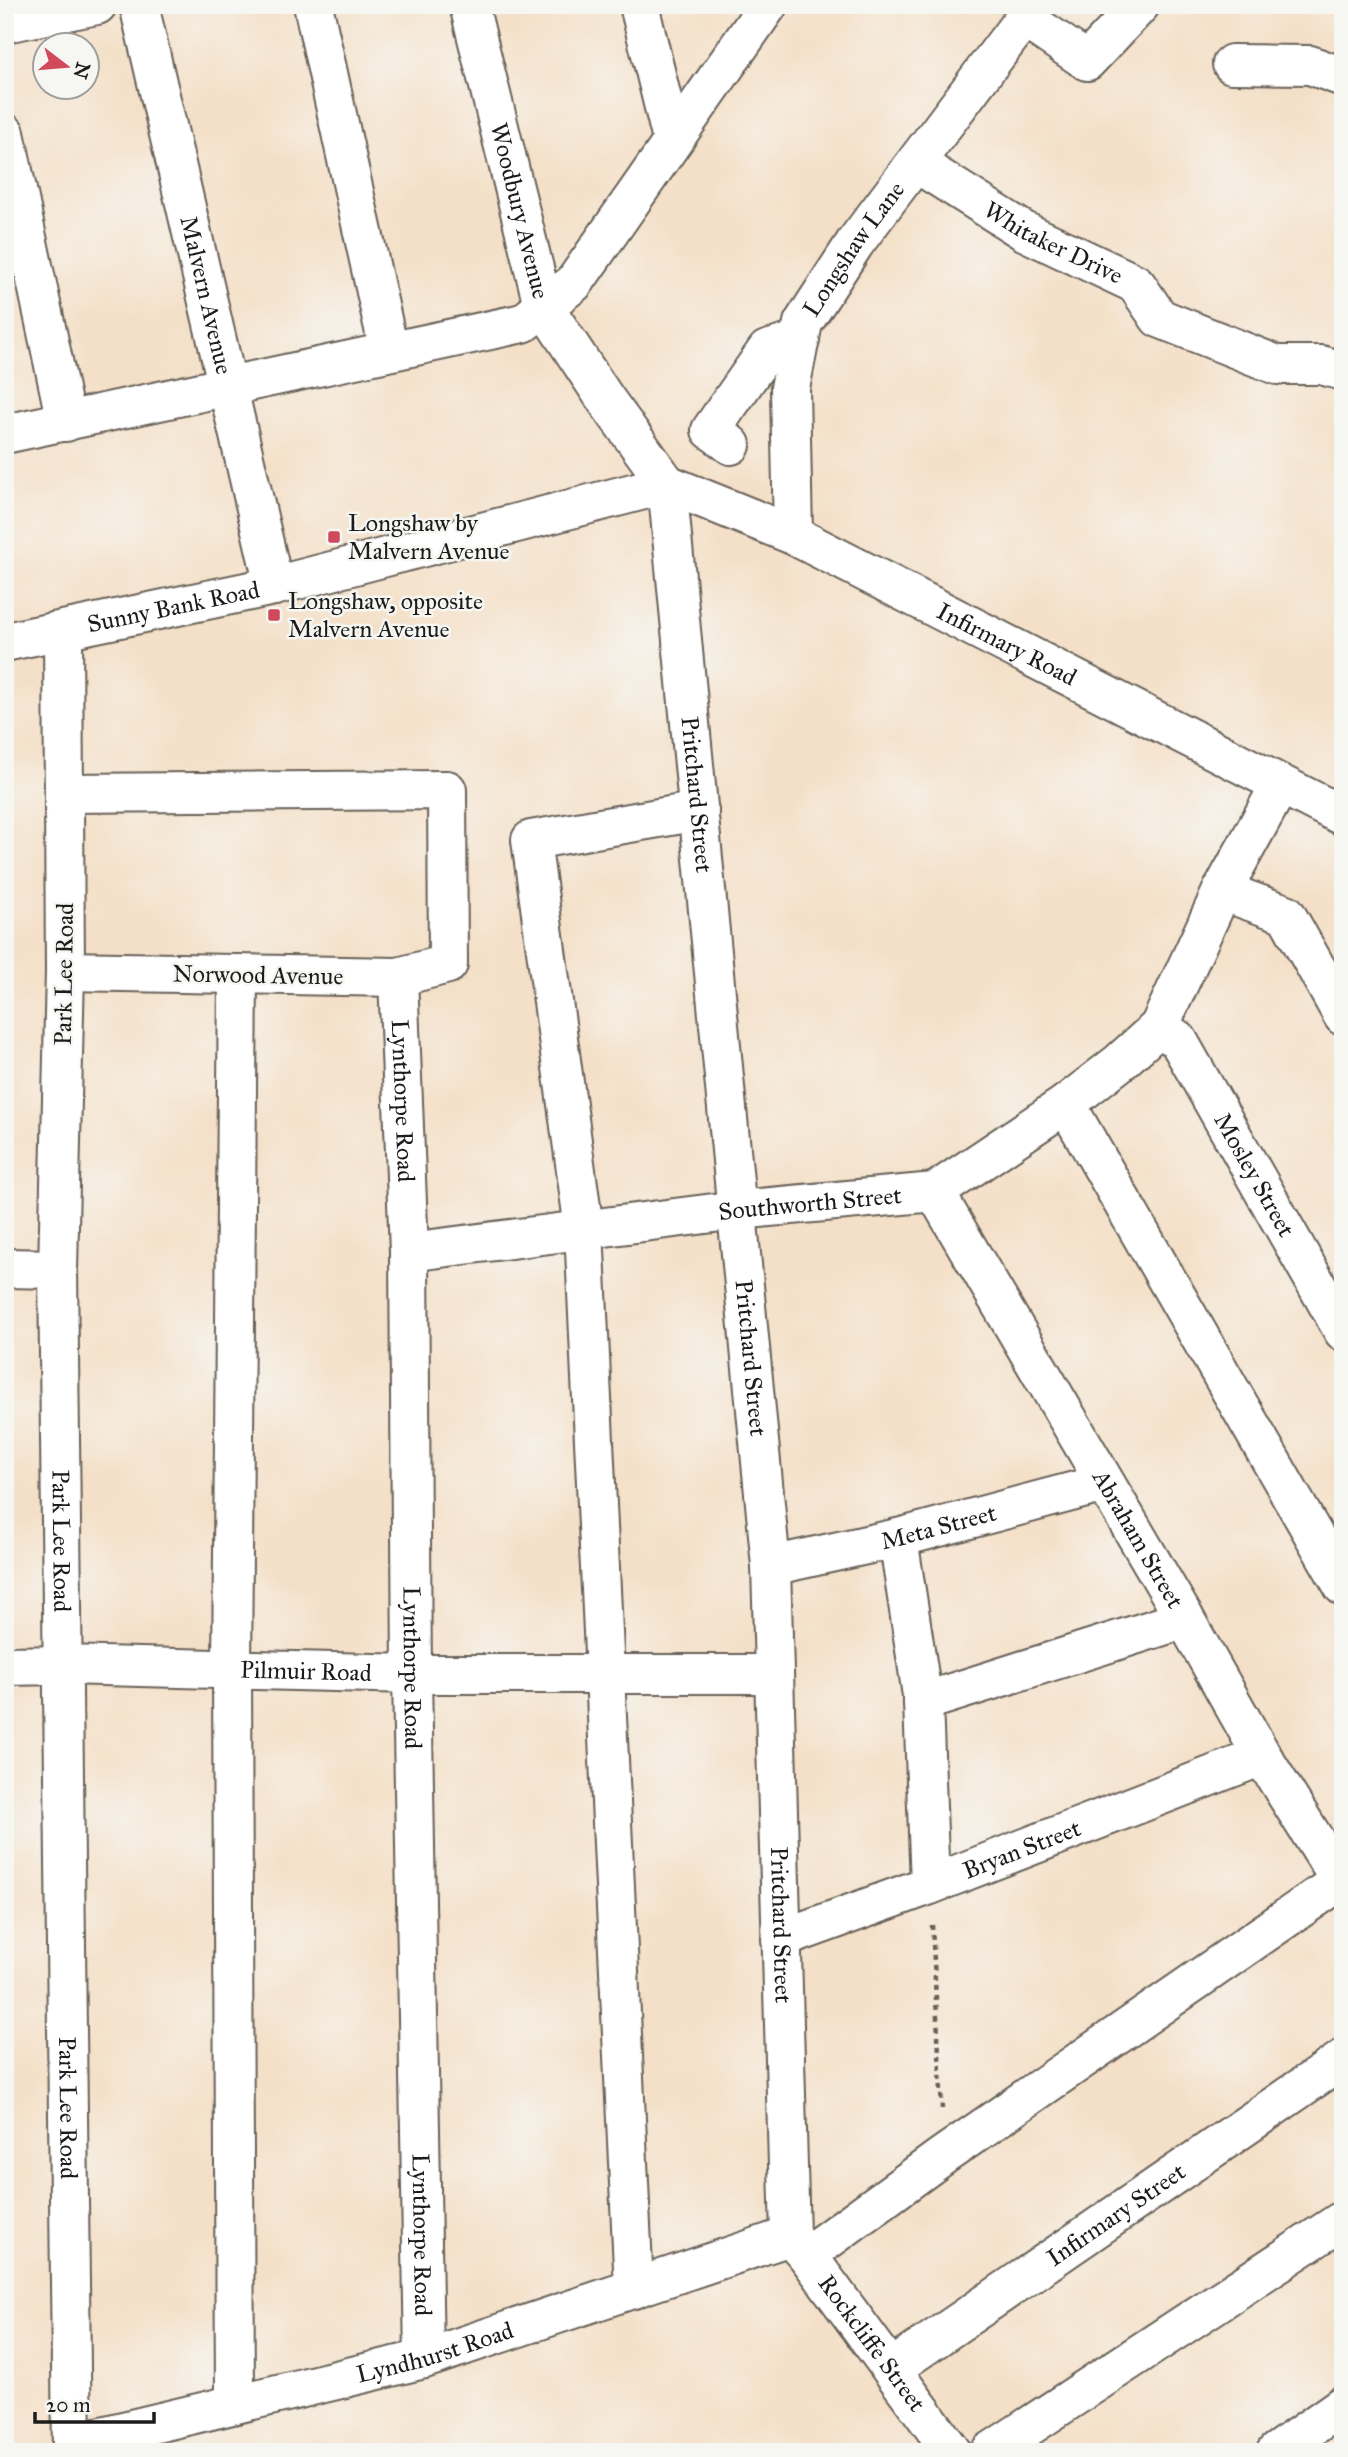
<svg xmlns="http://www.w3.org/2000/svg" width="1348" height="2457" font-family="'IM FELL Great Primer',serif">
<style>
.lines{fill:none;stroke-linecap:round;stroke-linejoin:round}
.minor-casing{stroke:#686158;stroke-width:42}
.path{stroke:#686158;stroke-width:4.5;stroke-dasharray:5 5;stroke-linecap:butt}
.minor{stroke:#fff;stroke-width:38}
.poi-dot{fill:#d1495b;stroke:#f6f6f2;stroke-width:2.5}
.labels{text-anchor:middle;stroke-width:5;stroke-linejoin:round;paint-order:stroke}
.street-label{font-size:24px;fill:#1c1c1c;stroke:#f6f6f2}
.poi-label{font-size:24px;fill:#1c1c1c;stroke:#f6f6f2;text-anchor:start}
</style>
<rect width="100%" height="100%" fill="#f6f6f2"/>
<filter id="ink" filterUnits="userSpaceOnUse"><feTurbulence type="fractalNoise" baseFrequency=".0143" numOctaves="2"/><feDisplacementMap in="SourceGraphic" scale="14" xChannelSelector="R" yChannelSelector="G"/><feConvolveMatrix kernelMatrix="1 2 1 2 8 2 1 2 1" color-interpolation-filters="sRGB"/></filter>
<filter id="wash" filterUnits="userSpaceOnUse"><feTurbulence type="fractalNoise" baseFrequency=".00686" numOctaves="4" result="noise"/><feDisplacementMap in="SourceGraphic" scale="28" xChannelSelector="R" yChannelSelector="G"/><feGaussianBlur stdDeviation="1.57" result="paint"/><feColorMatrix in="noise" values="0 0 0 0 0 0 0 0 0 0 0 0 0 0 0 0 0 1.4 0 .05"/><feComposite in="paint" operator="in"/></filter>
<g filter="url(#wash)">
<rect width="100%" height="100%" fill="#f4e0c8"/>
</g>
<g filter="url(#ink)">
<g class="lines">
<defs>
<g id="minor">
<path id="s1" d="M139,5L274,586"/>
<path d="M313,5L389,351"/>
<path id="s2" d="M469,5L543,305L606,400L667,484"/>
<path d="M639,5L672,140"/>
<path d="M1024,18L1087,61L1140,5"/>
<path d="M5,23L97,5"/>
<path d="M1232,64L1310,65L1343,77"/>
<path d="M5,133L66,422"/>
<path id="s3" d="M916,163L1024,231L1136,284L1159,318L1277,365H1321L1343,371"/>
<path d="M5,434L523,323L574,283L768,5"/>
<path d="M731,445L711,430L767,350L800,340"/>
<path id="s4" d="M667,484L771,1566L790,2236"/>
<path id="s5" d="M667,484L793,535L1343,816"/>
<path id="s6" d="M793,535L790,388L803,323L855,243L1034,5"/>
<path id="s7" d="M63,631L65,971L58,1269L72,2452"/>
<path id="s8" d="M5,642L274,586L667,484"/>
<path d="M65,793L447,790L448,964L398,977L65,971"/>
<path d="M1222,891L1286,914L1343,1016"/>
<path id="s9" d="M398,977L409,1252L412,1674L424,2359"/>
<path id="s10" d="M1159,1027L1178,1040L1343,1331"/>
<path d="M1066,1104L1343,1586"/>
<path id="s11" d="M935,1192L1185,1619L1262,1756L1343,1885"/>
<path id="s12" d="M409,1252L737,1210L935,1192L1066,1104L1120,1062L1159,1027L1222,891L1280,785"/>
<path d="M5,1268L58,1269"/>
<path d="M898,1538L923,1702L930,1885"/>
<path id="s13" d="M771,1566L898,1538L1105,1483"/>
<path id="s14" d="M5,1666L64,1665L412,1674H773"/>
<path d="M923,1702L1185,1619"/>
<path id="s15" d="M781,1939L930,1885L1262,1756"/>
<path id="s16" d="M790,2236L807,2255L952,2452"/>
<path d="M807,2255L944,2155L1340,1881"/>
<path d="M634,2289L584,1229L531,840L699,811"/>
<path id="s17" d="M891,2369L1343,2059"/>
<path d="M235,2404L232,1669L238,974"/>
<path id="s18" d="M73,2443L424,2359L790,2236"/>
<path d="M990,2452L1343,2220"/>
<path d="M1276,2452L1343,2405"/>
</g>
</defs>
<use href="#minor" class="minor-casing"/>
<path class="path" d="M932,1925L942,2109"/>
<use href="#minor" class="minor"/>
</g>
</g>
<g class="poi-dot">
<rect x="327" y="530" width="14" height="14" rx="3.5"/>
<rect x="267" y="608" width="14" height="14" rx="3.5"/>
</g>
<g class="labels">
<g class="street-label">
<text dy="8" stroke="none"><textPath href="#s2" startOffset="212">Woodbury Avenue</textPath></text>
<text dy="8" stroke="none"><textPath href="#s3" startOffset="159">Whitaker Drive</textPath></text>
<text dy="8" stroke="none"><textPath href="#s6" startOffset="303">Longshaw Lane</textPath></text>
<text dy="8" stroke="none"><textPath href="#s1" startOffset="298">Malvern Avenue</textPath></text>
<text dy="8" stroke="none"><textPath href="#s8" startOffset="172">Sunny Bank Road</textPath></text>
<text dy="8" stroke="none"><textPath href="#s5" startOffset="376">Infirmary Road</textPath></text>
<text dy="8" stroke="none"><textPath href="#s4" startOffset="312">Pritchard Street</textPath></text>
<text transform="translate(64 974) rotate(-89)" y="8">Park Lee Road</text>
<text transform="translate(258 975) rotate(1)" y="8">Norwood Avenue</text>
<text dy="8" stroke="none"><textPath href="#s9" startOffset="124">Lynthorpe Road</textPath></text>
<text dy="8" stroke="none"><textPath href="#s10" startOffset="178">Mosley Street</textPath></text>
<text dy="8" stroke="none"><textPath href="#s12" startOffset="404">Southworth Street</textPath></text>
<text dy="8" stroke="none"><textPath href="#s4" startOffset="878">Pritchard Street</textPath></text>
<text dy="8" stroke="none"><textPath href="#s13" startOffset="172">Meta Street</textPath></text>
<text dy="8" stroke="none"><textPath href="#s11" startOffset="402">Abraham Street</textPath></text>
<text dy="8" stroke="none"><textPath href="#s7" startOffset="910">Park Lee Road</textPath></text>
<text dy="8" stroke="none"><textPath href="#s9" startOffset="691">Lynthorpe Road</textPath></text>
<text dy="8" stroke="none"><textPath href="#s14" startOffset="301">Pilmuir Road</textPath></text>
<text dy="8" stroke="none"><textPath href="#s15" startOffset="257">Bryan Street</textPath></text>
<text dy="8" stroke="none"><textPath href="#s4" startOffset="1446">Pritchard Street</textPath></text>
<text dy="8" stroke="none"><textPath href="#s7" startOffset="1477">Park Lee Road</textPath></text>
<text dy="8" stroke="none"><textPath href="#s17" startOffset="273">Infirmary Street</textPath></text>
<text dy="8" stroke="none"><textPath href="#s9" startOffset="1258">Lynthorpe Road</textPath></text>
<text dy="8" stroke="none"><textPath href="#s16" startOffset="135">Rockcliffe Street</textPath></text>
<text dy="8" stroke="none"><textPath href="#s18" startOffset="373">Lyndhurst Road</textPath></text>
</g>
<g class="poi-label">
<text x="348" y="531">Longshaw by<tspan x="348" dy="28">Malvern Avenue</tspan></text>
<text x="288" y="609">Longshaw, opposite<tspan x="288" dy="28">Malvern Avenue</tspan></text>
</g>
</g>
<rect width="1348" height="2457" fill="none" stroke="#f6f6f2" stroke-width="28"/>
<g transform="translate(66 66) rotate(106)"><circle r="33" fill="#f6f6f2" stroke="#9f9f9c" stroke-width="2"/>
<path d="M0-5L12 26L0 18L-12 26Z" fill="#d1495b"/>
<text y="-10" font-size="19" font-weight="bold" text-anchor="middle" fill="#1c1c1c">N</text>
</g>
<path d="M35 2412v10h119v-10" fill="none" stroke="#1c1c1c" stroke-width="3.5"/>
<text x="46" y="2412" font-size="21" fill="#1c1c1c" stroke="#f6f6f2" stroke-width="5" paint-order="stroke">20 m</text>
</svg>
